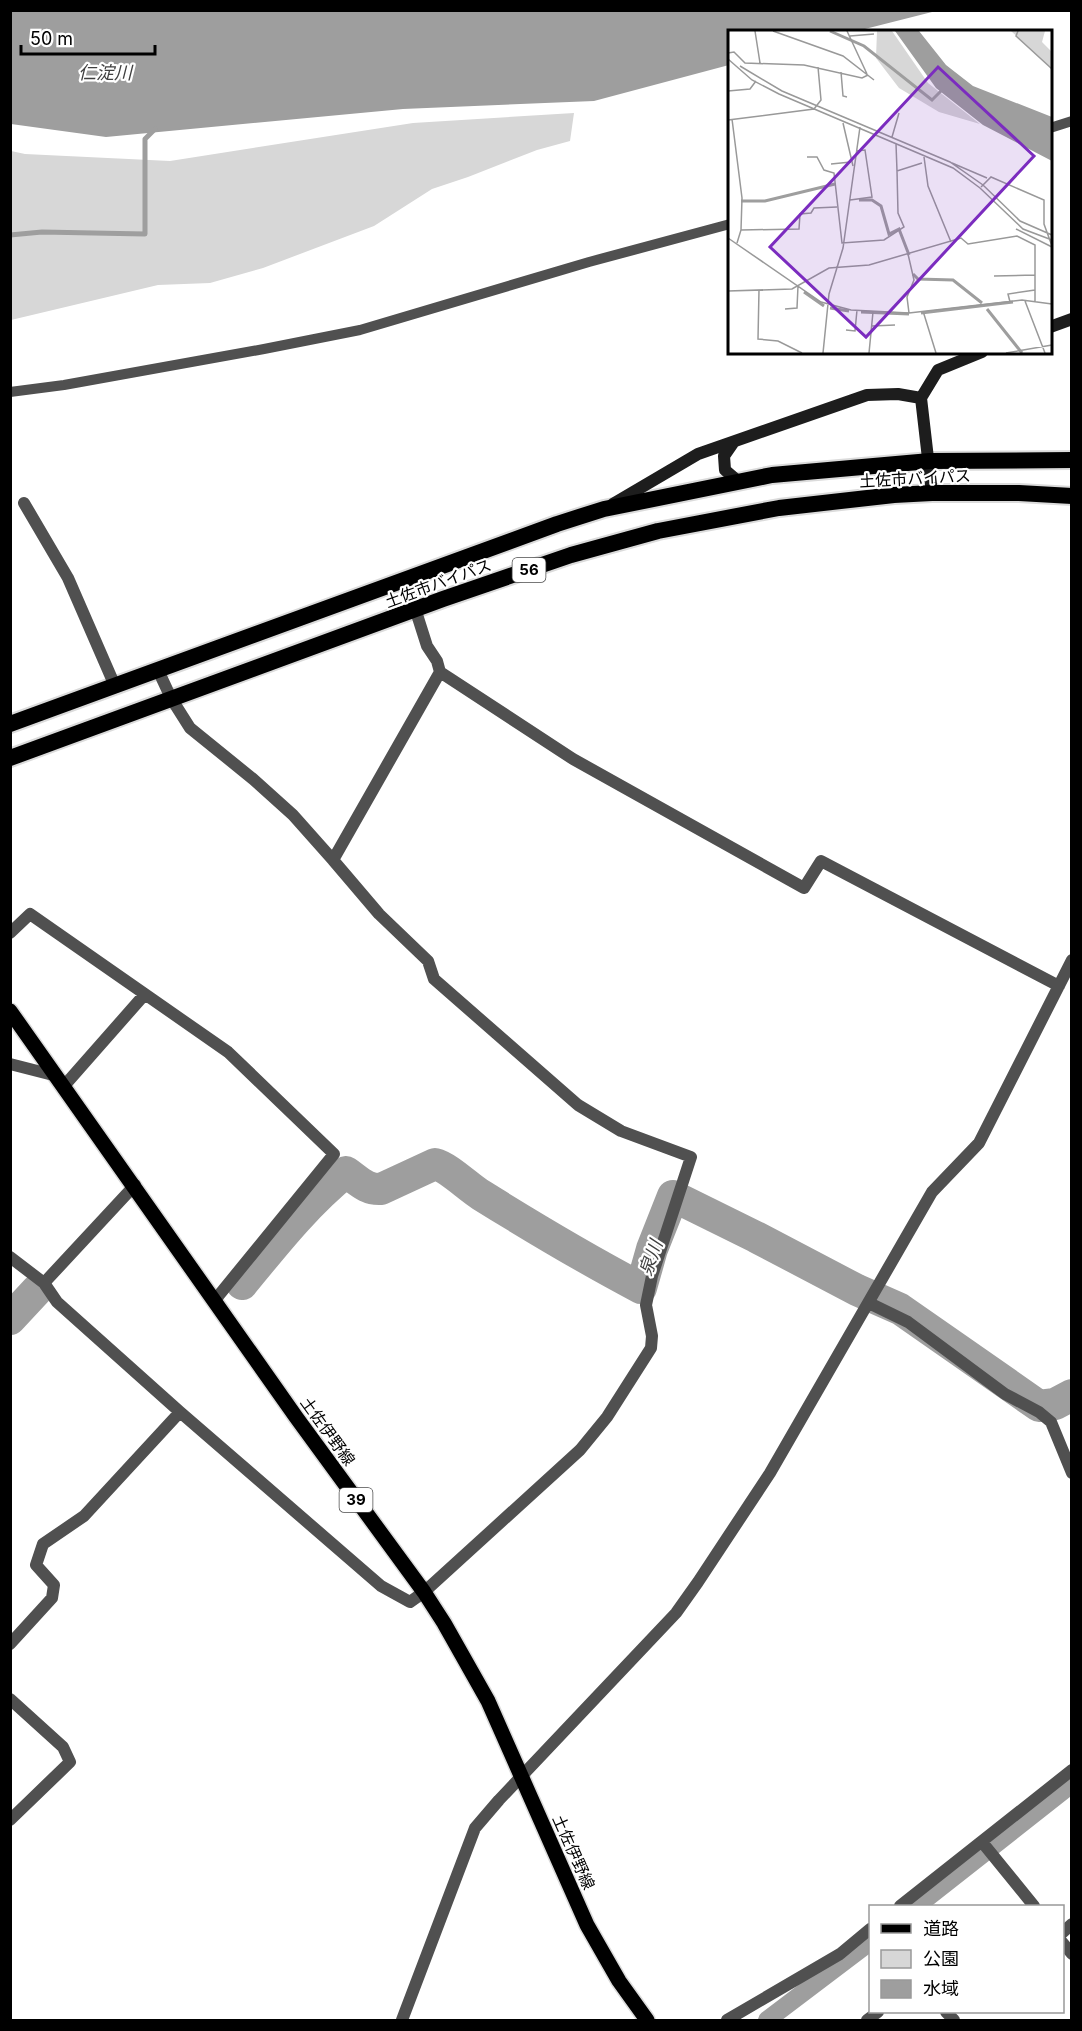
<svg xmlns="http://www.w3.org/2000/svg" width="1082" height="2031" font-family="Inter,'Noto Sans JP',sans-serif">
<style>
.green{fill:#d7d7d7}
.water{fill:#9e9e9e}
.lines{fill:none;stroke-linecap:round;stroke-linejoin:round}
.stream{stroke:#9e9e9e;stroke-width:5}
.canal{stroke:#9e9e9e;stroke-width:18}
.river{stroke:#9e9e9e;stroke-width:32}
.primary-casing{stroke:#dbdbdb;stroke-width:18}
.trunk-casing{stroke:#dbdbdb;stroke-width:20}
.pedestrian{stroke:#505050;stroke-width:10}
.minor{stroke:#505050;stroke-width:12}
.secondary{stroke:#1d1d1d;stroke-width:12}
.primary{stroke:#000;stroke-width:15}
.trunk{stroke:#000;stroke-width:16}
.labels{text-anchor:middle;stroke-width:4.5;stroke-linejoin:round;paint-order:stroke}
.shield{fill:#fff;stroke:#4c4c4c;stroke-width:1.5}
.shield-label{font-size:15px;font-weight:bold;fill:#000}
.street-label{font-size:16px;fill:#000;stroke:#fff}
.water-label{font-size:18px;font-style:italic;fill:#3f3f3f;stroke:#fff}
.inset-river{fill:none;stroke:#9e9e9e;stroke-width:3}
.inset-road{fill:none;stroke:#999;stroke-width:1.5}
.view{fill:#7b2cbf;fill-opacity:0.15;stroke:#7b2cbf;stroke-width:3}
.inset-edge{fill:none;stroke:#000;stroke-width:3}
</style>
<rect width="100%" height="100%" fill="#fff"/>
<path class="green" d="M574,113L570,141L537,150L468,177L432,189L374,226L263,268L210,283L158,285L11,320V151L25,154L170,161L413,123Z"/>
<path class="water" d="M11,10H936V11L857,31L730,32L729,65L594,101L403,109L106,137L11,124Z"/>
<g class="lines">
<path class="stream" d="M10,235L42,232L145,234V139L155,129"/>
<path class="canal" d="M917,1906L1072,1784
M767,2020L870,1942"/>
<path class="river" d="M242,1284C274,1245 306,1204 346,1172C358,1180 366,1190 381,1189L435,1164C448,1167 468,1187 481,1195C534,1228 586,1259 641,1288L652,1249L673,1196L756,1237L857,1290L900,1309L1039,1406L1055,1404L1072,1395
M10,1319L37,1290"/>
<defs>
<path id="primary" d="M10,1011L296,1417L424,1592L444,1623L488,1701L587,1925L619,1981L647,2020"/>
<path id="trunk" d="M10,724L557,524L604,509L772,475L930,461L1072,460
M10,758L443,599L571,555L658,531L779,508L894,495L932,493H1019L1072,496"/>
</defs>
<use href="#primary" class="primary-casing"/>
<use href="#trunk" class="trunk-casing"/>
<path class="pedestrian" d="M1050,128L1072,121
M10,392L64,385L264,349L360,330L589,262L730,224"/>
<path class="minor" d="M24,503L68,578L115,686
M406,580L427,646L437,661L440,672L573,759L804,888L821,861L1059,986
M158,670L171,698L190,728L253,779L293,815L333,860L440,672
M10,933L30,914L228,1052L334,1154L215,1300
M10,1064L57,1076
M64,1086L145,994
M10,1257L44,1283L57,1302L180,1412L381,1586L410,1602L424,1592L580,1450L607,1417L651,1348L652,1336L646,1305L652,1276L691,1157L621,1131L578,1105L434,979L428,961L379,914L333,860
M44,1283L135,1185
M869,1303L908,1322L1005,1394L1039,1412L1051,1422L1072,1473
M10,1644L52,1598L54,1585L36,1565L43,1544L84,1516L180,1412
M10,1699L63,1747L70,1762L10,1820
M982,1842L1034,1906
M900,1906L1072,1770
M1062,1933L1072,1924
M1062,1942L1072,1954
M946,2012L954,2020
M402,2020L475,1828L499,1800L676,1613L698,1582L770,1473L932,1192L979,1143L1072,960
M727,2020L840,1954L870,1929
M867,2020L878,2012"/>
<path class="secondary" d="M1050,327L1072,319
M733,443L724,456L725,470L739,482
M932,493L921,398L938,370L982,352
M613,504L698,454L867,395L898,394L921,398"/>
<use href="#primary" class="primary"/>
<use href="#trunk" class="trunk"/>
</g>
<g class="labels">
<g class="shield">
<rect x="512.5" y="558" width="33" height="24" rx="4.5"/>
<rect x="339.5" y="1488" width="33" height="24" rx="4.5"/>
</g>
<g class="shield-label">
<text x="529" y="575">56</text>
<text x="356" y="1505">39</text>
</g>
<g class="street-label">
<text transform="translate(915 478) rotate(-3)" y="6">土佐市バイパス</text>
<text transform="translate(438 583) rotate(-20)" y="6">土佐市バイパス</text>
<text transform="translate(328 1431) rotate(54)" y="6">土佐伊野線</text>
<text transform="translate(574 1852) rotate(66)" y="6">土佐伊野線</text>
</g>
<g class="water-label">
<text x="105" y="79">仁淀川</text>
<text transform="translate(651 1258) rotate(-71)" y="6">泉川</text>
</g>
</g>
<g transform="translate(728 30)">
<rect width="324" height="324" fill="#fff"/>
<path d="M149,1H164L200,53L252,94L211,82L171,58L148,28ZM283,1H317L314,12L324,22V39Z" fill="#d7d7d7"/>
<path d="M167,1H191L218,35L245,56L324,87V131L255,95L208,58Z" fill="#9e9e9e"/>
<path class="inset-river" d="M102,1L136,16L204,70L213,61M131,170H144L153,176L161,204L171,199L181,225M13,171H37L107,154M185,244L190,249L225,250L254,273M76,262L96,276M102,278L121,281M259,279L294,323M133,282L181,284M193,283L285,272"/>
<path class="inset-road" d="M27,1L32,33M45,1L115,26L146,50M119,1L139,44M290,1L288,6L324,39M122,6L146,4M0,23L6,22L17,33L76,35L134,48L140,45M0,29L24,50L51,64L225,138L252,158L295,199L324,210M12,36L54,61L222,132L255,155L292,191L324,205M113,42L115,66L119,67M0,61L22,59L28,51M4,89L14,168L13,200L9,213M0,90L86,79L93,70L90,37M115,93L125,136M164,107L171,83M168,114L169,141L194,133M79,127H89L96,140L106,143L114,213L156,210L176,197L170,183L169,141M196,127L200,156L223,212M224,133L259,148M103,134L123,132M253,157L263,147L316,170V194L324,216M122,170L144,167L137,120L128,121M288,199L324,217M13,200L71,199L72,184L83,183L86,178L109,177M0,208L93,272L123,280L181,283L294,270L324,274M180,224L186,250L179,267L181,283M266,246L307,245M31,260L30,309L50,311L74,323M0,261L64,259L101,238L141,235L233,208L240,214L289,206L307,215V272M297,271L317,323M282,272L280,264L307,260M57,279L69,278L70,256M195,281L208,323M144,296L167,295M118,300L127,301L129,280M95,323L101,264L115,218L132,97M141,323L145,282M278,323L324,315"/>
<path class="view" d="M210,37L306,126L138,307L42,217Z"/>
<rect width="324" height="324" class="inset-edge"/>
</g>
<rect width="1082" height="2031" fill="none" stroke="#000000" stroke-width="24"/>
<rect x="869" y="1905" width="195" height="108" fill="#ffffff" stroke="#999999" stroke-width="1.5"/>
<rect x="881" y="1924" width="30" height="9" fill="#000000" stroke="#999999" stroke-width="1.5"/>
<text x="923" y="1935" font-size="18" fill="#000000">道路</text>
<rect x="881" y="1950" width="30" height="18" fill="#d7d7d7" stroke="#999999" stroke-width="1.5"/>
<text x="923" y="1965" font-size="18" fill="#000000">公園</text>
<rect x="881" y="1980" width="30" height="18" fill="#9e9e9e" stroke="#999999" stroke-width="1.5"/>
<text x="923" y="1995" font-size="18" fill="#000000">水域</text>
<path d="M21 45v9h134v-9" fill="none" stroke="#000000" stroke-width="3"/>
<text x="30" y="45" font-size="18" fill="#000000" stroke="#ffffff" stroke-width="4.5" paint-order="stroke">50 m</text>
</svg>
